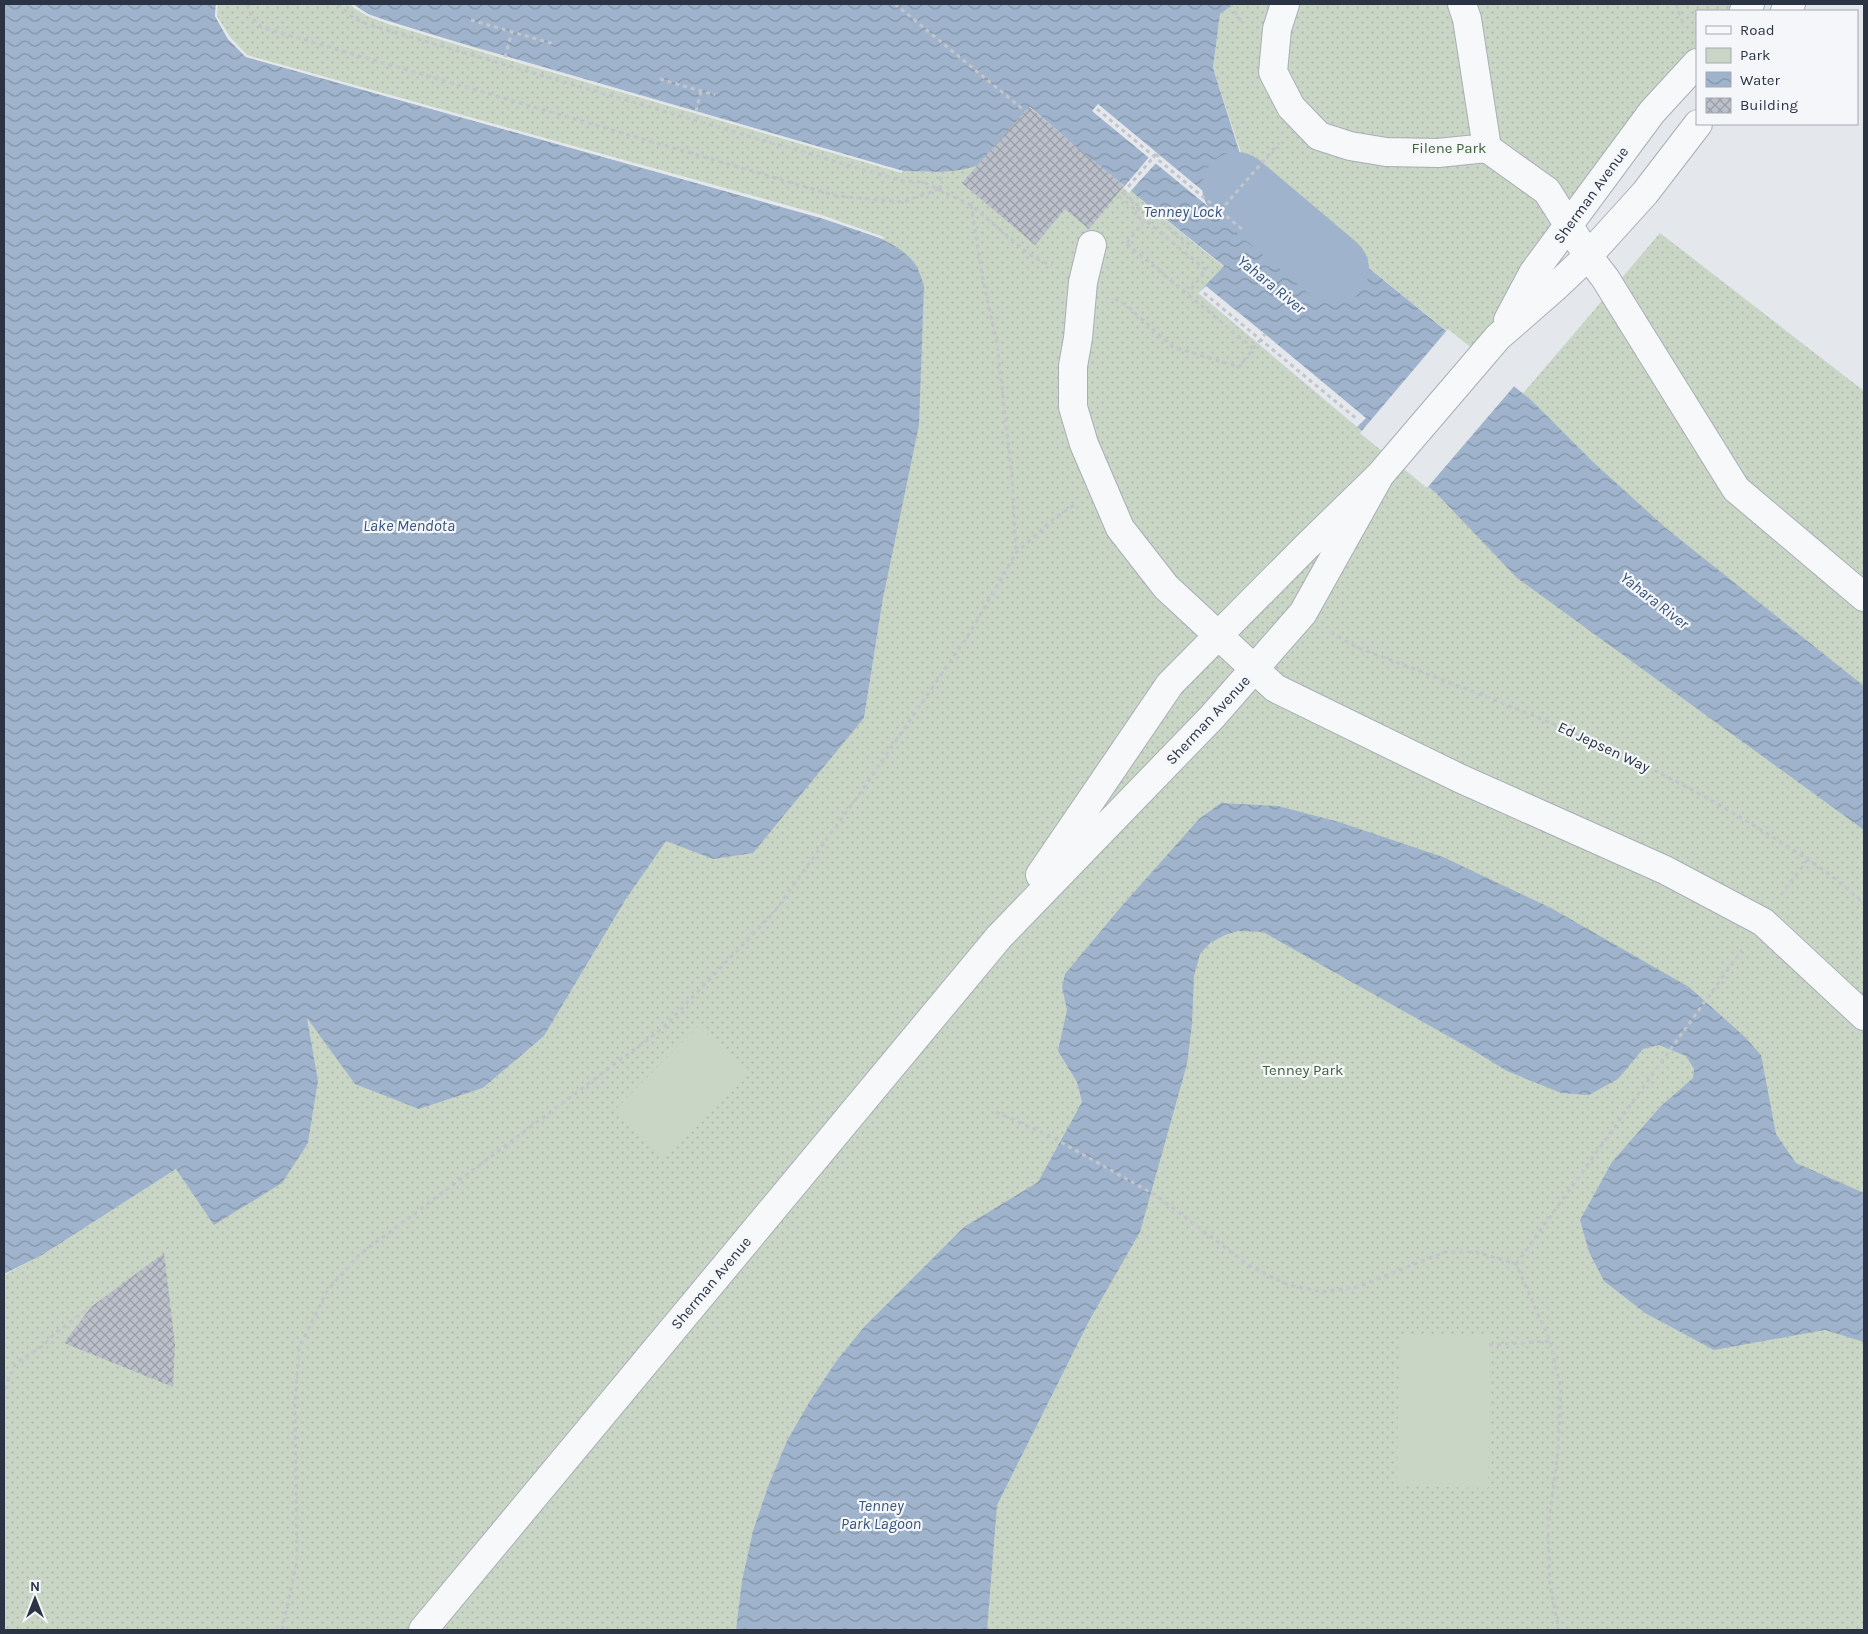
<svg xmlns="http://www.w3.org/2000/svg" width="1868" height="1634" font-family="Karla,sans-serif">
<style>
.green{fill:url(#green-dots)}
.pitch{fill:#c9d6c5}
.water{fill:url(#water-waves)}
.pier{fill:#e4e7ec}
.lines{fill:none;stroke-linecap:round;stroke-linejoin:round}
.river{stroke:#9fb4cc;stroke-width:70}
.building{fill:url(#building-cross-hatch)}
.minor-casing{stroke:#a9aeb7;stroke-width:30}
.path{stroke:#c2c5cb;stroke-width:3;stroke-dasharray:4 4;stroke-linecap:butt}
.minor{stroke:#f7f8fa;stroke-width:28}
.path-bridge{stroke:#c2c5cb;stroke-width:3;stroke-dasharray:4 4;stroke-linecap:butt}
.labels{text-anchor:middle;stroke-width:4.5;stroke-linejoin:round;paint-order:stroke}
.park-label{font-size:15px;fill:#3f6138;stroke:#f4f6f9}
.street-label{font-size:15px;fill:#2b3445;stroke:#f4f6f9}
.water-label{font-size:16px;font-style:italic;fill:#34527a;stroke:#f4f6f9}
</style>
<defs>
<pattern id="green-dots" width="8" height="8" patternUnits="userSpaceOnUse" patternTransform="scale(1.25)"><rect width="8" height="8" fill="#c9d6c5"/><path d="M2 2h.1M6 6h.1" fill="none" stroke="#adb8ab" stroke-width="1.8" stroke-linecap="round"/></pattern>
<pattern id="water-waves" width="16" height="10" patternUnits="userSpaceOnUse" patternTransform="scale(1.25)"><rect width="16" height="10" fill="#9fb4cc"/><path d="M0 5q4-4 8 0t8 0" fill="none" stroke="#8293a7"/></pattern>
<pattern id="building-cross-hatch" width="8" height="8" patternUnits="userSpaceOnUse" patternTransform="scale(1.25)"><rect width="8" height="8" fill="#bbc0ca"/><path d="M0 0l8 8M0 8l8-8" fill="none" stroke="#989da6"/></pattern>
</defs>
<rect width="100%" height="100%" fill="#e4e7ec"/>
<path class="green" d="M216,4H353L355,6L505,57L903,171L941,172L1029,107L1081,151L1224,267L1198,293L1437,494L1660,233L1864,391V1630H4V1275L42,1255L176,1169L308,1143L318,1081L306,1017L419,1109L483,1088L544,1036L626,899L666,840L713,859L864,718L883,598L246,57L228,39L215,16Z
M1234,4H1750L1744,11H1697V63L1485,362L1246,168L1213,68L1220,14Z"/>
<path class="pitch" d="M698,1026L748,1075L665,1158L616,1109Z
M1399,1335L1490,1336L1488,1488L1397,1486Z"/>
<path class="water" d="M4,4H216L215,16L228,39L246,57L821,218C849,227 890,237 910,258C918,265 921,277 924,286L919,425L883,598L864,718L753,853L713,859L666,841L626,899L544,1036L483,1088L419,1109L355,1084L307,1018L318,1081L308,1143L282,1183L214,1225L176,1169L42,1255L4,1274Z
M353,4H1234L1220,14L1213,68L1242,160L1246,168L1251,172L1221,206L1098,104L1092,111L1244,236L1248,229L1227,211L1239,197L1256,210L1260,205L1245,191L1257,177L1531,400L1593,462L1667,529L1864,686V830L1517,578L1437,494L1198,293L1224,266L1081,151L1030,107L977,166L960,170L941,172L903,171L447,39C421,31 373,22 353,4Z
M1221,803L1278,806L1339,822L1443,857L1551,908L1689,987L1744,1036L1761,1055L1776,1134L1796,1163L1864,1193V1342L1825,1330L1714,1350L1645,1313L1604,1281L1589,1252L1580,1220L1612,1162L1661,1106L1693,1078L1694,1069L1686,1056L1659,1045L1643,1049L1618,1079L1589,1095L1561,1093L1507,1071L1471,1049L1263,932L1238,931L1225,935L1210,943L1200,954L1194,976L1192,1024L1187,1064L1140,1232L1089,1321L997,1505L987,1630H736L742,1581L753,1531L769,1484L787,1441L810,1401L835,1363L864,1327L964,1227L1038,1182L1082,1102L1077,1082L1058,1051L1067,1010L1062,987L1065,974L1120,908L1199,819Z"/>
<path class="pier" d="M216,4H218L217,16L230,37L247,55L822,215L884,237L883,239L821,218L246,57L228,39L215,16Z
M351,4H353L368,14L385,20L505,57L903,171L902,173L505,59L385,23L367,16L354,8Z
M1150,156L1157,162L1129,193L1123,188Z
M1250,168L1253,173L1223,208L1219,205Z
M1206,286L1265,334L1366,418L1357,427L1198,293Z
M1448,329L1516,384L1427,488L1360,433Z"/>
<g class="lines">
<path class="river" d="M1237,187L1334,269"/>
</g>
<path class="building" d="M1029,107L1124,186L1089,229L1065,209L1035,245L962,183Z
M164,1253L175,1345L173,1387L64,1343L91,1307Z"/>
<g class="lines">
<defs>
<path id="minor" d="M1285,4L1277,29L1273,72L1291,107L1319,136L1350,146L1386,152L1438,153L1487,148L1467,19L1462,4
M1744,11L1750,4
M1785,11L1791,4
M1487,148L1547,191L1588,256L1605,278L1736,489L1864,597
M1092,245L1083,282L1078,338L1073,366V407L1084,444L1120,528L1166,587L1275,688L1459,778L1665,870L1763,922L1864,1016
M1508,320L1533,273L1652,112L1697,63
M1040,875L1170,684L1305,548L1380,475L1498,337L1553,289L1588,256L1645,193L1698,124
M423,1630L999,937L1212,717L1303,613L1380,475"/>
</defs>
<use href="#minor" class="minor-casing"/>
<path class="path" d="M248,4L251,16L261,27L837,196L903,202L939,189
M338,4L353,18L370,25L902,181L923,182L971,205L1030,255L1052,266
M895,4L1025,111
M1230,4L1243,24
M1676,4L1684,27
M471,20L554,44
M505,57L512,32
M660,79L715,95
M1097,109L1243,230
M696,111L701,91
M1156,154L1161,159
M940,189L941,172
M1123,193L1140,207
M1119,196L1137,211L1142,206L1191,246
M971,205L983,280L997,344L1012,477L1016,553
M1137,211L1135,214L1144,222
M1220,211L1279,143
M1127,243L1145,220L1206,270L1188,293
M1127,244L1254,349
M1204,293L1358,420
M1115,299L1125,304L1173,347L1239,367L1265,334
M1331,632L1356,647C1497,700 1638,752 1766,833C1800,854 1836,876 1864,904
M1781,895L1808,859
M996,1112L1050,1136L1157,1196L1248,1265L1288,1285L1323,1292L1358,1287L1445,1252H1476L1516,1264L1550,1341L1561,1389L1558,1451L1548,1527L1550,1586L1559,1630
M1516,1264L1742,950
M1489,1345L1550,1341
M4,1389L16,1363L43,1346L55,1333L91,1307
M282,1630L297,1561L295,1404L299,1348L327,1291L359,1255L663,1028L774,912L858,796L971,631L1016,553L1052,520L1074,505"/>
<use href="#minor" class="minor"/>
<path class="path-bridge" d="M1123,193L1156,154"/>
</g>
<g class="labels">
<g class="park-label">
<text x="1449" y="153">Filene Park</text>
<text x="1303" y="1075">Tenney Park</text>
</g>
<g class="street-label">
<text transform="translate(1591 195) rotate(-54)" y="5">Sherman Avenue</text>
<text transform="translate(1208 720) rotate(-47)" y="5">Sherman Avenue</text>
<text transform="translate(1604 747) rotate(25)" y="5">Ed Jepsen Way</text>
<text transform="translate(711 1283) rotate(-50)" y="5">Sherman Avenue</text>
</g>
<g class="water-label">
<text x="1183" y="217">Tenney Lock</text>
<text transform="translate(1272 284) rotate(39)" y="6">Yahara River</text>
<text x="409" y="531">Lake Mendota</text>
<text transform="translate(1655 600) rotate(38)" y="6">Yahara River</text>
<text x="881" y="1511">Tenney<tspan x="881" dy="18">Park Lagoon</tspan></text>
</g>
</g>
<rect width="1868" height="1634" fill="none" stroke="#2b3445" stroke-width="10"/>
<rect x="1696" y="10" width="162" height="115" fill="#f4f6f9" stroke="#a4a8b1"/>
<rect x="1706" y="26" width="25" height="8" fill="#f7f8fa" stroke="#a4a8b1"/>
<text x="1740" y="35" font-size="15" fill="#2b3445">Road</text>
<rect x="1706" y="48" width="25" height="15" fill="#c9d6c5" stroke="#a4a8b1"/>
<text x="1740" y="60" font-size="15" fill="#2b3445">Park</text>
<rect x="1706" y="72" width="25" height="15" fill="url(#water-waves)" stroke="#a4a8b1"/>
<text x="1740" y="85" font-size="15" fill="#2b3445">Water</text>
<rect x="1706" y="98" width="25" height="15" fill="url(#building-cross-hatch)" stroke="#a4a8b1"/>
<text x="1740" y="110" font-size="15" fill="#2b3445">Building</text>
<g transform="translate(35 1599)" stroke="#f4f6f9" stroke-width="4" paint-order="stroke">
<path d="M0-4L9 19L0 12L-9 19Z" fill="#2b3445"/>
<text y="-8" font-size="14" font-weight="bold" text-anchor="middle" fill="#2b3445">N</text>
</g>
</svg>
